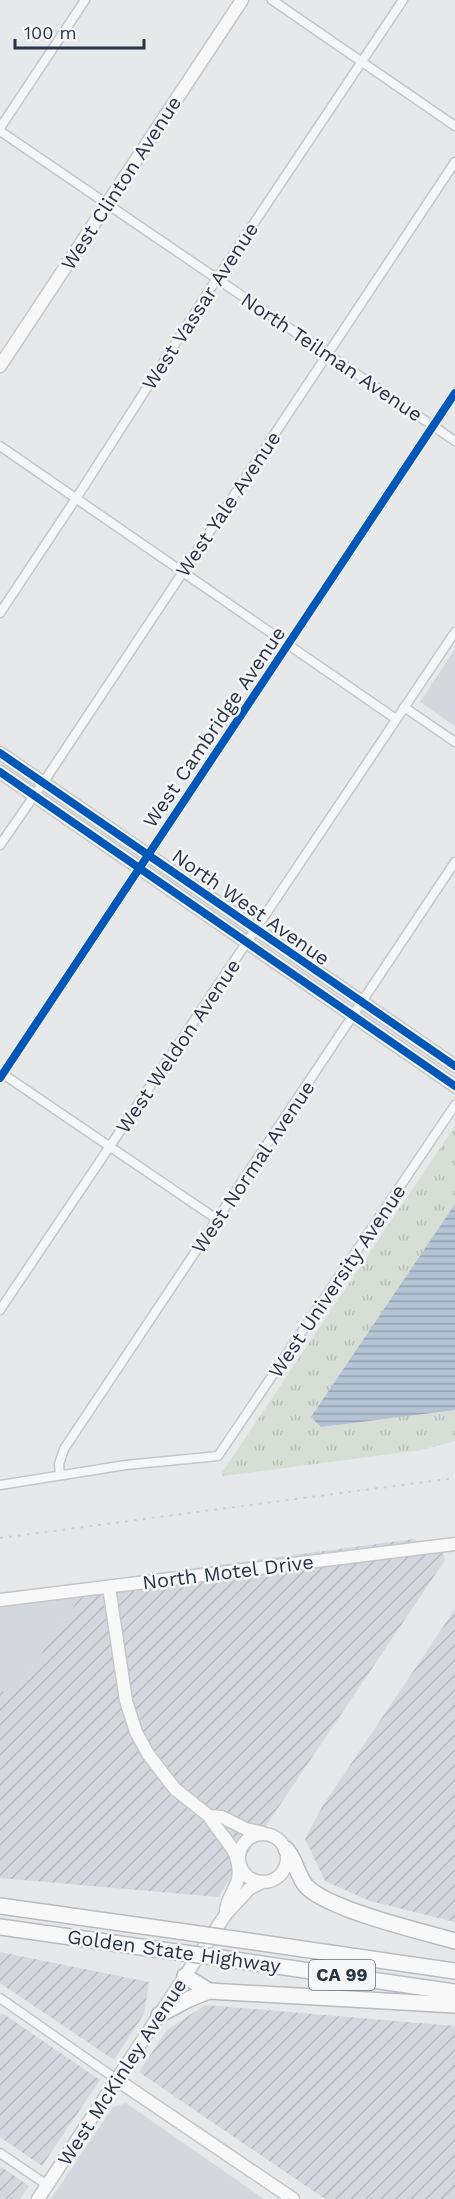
<svg xmlns="http://www.w3.org/2000/svg" width="455" height="2199" font-family="'Work Sans',sans-serif">
<style>
.built{fill:#d4d7dd}
.industrial{fill:url(#industrial-furrows)}
.grass{fill:url(#grass-tufts)}
.water{fill:url(#water-rules)}
.lines{fill:none;stroke-linecap:round;stroke-linejoin:round}
.street-casing{stroke:#c4c6c8;stroke-width:11}
.secondary-casing{stroke:#c4c6c8;stroke-width:15}
.highway-casing{stroke:#b8bbbf;stroke-width:18}
.street{stroke:#f5f6f7;stroke-width:8}
.secondary{stroke:#f8f8f8;stroke-width:12}
.highway{stroke:#f8f8f8;stroke-width:15}
.rail{stroke:#cecfd2;stroke-width:2;stroke-dasharray:3 6;stroke-linecap:butt}
.highway-bridge-casing{stroke:#b8bbbf;stroke-width:18;stroke-linecap:butt}
.highway-bridge{stroke:#f8f8f8;stroke-width:15}
.cycleway-casing{stroke:#f4f6f9;stroke-width:11}
.cycleway{stroke:#0057b8;stroke-width:8}
.labels{text-anchor:middle;stroke-width:5;stroke-linejoin:round;paint-order:stroke}
.shield{fill:#f4f6f9;stroke:#676e7b;stroke-width:1.5}
.shield-label{font-size:18px;font-weight:bold;fill:#2b3445}
.street-label{font-size:20px;fill:#2b3445;stroke:#f4f6f9}
</style>
<defs>
<pattern id="industrial-furrows" width="10" height="10" patternUnits="userSpaceOnUse" patternTransform="scale(1.5)"><rect width="10" height="10" fill="#d4d7dd"/><path d="M-1 1l2-2M0 10L10 0M9 11l2-2" fill="none" stroke="#b6b9bf"/></pattern>
<pattern id="grass-tufts" width="24" height="20" patternUnits="userSpaceOnUse" patternTransform="scale(1.5)"><rect width="24" height="20" fill="#d6ded6"/><path d="M3 7l-1-3M5 7V3M7 7l1-3M15 17l-1-3M17 17v-4M19 17l1-3" fill="none" stroke="#b8bfb9"/></pattern>
<pattern id="water-rules" width="6" height="5" patternUnits="userSpaceOnUse" patternTransform="scale(1.5)"><rect width="6" height="5" fill="#b4c4d5"/><path d="M0 2.5h6" fill="none" stroke="#93a0af"/></pattern>
</defs>
<rect width="100%" height="100%" fill="#e6e8ea"/>
<path class="built" d="M455,649V726L420,702Z
M90,1582L12,1697L0,1689V1594Z
M126,2103L264,2199H51L113,2107Z"/>
<path class="industrial" d="M414,1539L417,1541H434L443,1550L445,1560L218,1897L0,1878V1689L12,1697L90,1582Z
M455,1609V1922L370,1901L325,1881L305,1839L322,1807Z
M0,1952L149,1982L144,2014L114,2060L0,1983Z
M205,2005L455,2026V2199H325L139,2072L167,2030Z
M2,2013L100,2080L42,2166L0,2137V2016Z
M0,2166L29,2186L20,2199H0Z"/>
<path class="grass" d="M455,1126V1441L421,1450L224,1476L221,1474Z"/>
<path class="water" d="M455,1204V1410L321,1427L311,1417Z"/>
<g class="lines">
<defs>
<path id="street" d="M272,0L455,126
M0,128L85,0
M0,131L455,441
M0,446L396,719
M0,613L77,497L216,280L403,0
M404,707L455,742
M0,845L43,783L455,162
M0,1072L218,1220
M0,1078L455,393
M0,1310L455,632
M60,1475L59,1464L64,1449L455,862
M0,1485L126,1465L218,1456L455,1105
M0,1998L116,2079
M0,2153L47,2185"/>
<path id="secondary" d="M0,366L242,0
M0,753L455,1066
M0,772L455,1086
M109,1587L126,1701L136,1732L148,1754L175,1789L209,1816L222,1817L246,1829L263,1833
M0,1600L455,1544
M209,1816C221,1838 243,1850 238,1879C235,1890 227,1899 226,1910
M239 1858a24 24 0 1 1 48 0a24 24 0 1 1-48 0Z
M116,2079L293,2199
M38,2199L226,1914L249,1889L262,1882"/>
<path id="highway" d="M286,1849C296,1860 297,1875 306,1886C329,1910 420,1931 455,1941
M0,1906L178,1931
M0,1927L162,1950
M234,1939L455,1971
M228,1959L455,1992
M185,1976L209,1991
M159,2015L189,1999L209,1991L455,2005"/>
</defs>
<use href="#street" class="street-casing"/>
<use href="#secondary" class="secondary-casing"/>
<use href="#highway" class="highway-casing"/>
<use href="#street" class="street"/>
<use href="#secondary" class="secondary"/>
<use href="#highway" class="highway"/>
<path class="rail" d="M0,1538L455,1478"/>
<defs>
<path id="highway-bridge" d="M178,1931L234,1939
M162,1950L228,1959"/>
</defs>
<use href="#highway-bridge" class="highway-bridge-casing"/>
<use href="#highway-bridge" class="highway-bridge"/>
<defs>
<path id="cycleway" d="M0,753L455,1066
M0,772L455,1086
M0,1078L455,393"/>
</defs>
<use href="#cycleway" class="cycleway-casing"/>
<use href="#cycleway" class="cycleway"/>
</g>
<g class="labels">
<rect class="shield" x="309" y="1960" width="66" height="30" rx="4.5"/>
<g class="shield-label">
<text x="342" y="1981">CA 99</text>
</g>
<g class="street-label">
<text transform="translate(121 183) rotate(-57)" y="7">West Clinton Avenue</text>
<text transform="translate(200 306) rotate(-57)" y="7">West Vassar Avenue</text>
<text transform="translate(332 357) rotate(34)" y="7">North Teilman Avenue</text>
<text transform="translate(228 504) rotate(-56)" y="7">West Yale Avenue</text>
<text transform="translate(214 727) rotate(-56)" y="7">West Cambridge Avenue</text>
<text transform="translate(251 907) rotate(35)" y="7">North West Avenue</text>
<text transform="translate(178 1046) rotate(-56)" y="7">West Weldon Avenue</text>
<text transform="translate(253 1167) rotate(-56)" y="7">West Normal Avenue</text>
<text transform="translate(337 1281) rotate(-56)" y="7">West University Avenue</text>
<text transform="translate(228 1572) rotate(-7)" y="7">North Motel Drive</text>
<text transform="translate(174 1951) rotate(8)" y="7">Golden State Highway</text>
<text transform="translate(122 2072) rotate(-57)" y="7">West McKinley Avenue</text>
</g>
</g>
<path d="M15 39v9h129v-9" fill="none" stroke="#2b3445" stroke-width="3"/>
<text x="24" y="39" font-size="18" fill="#2b3445" stroke="#f4f6f9" stroke-width="4.5" paint-order="stroke">100 m</text>
</svg>
